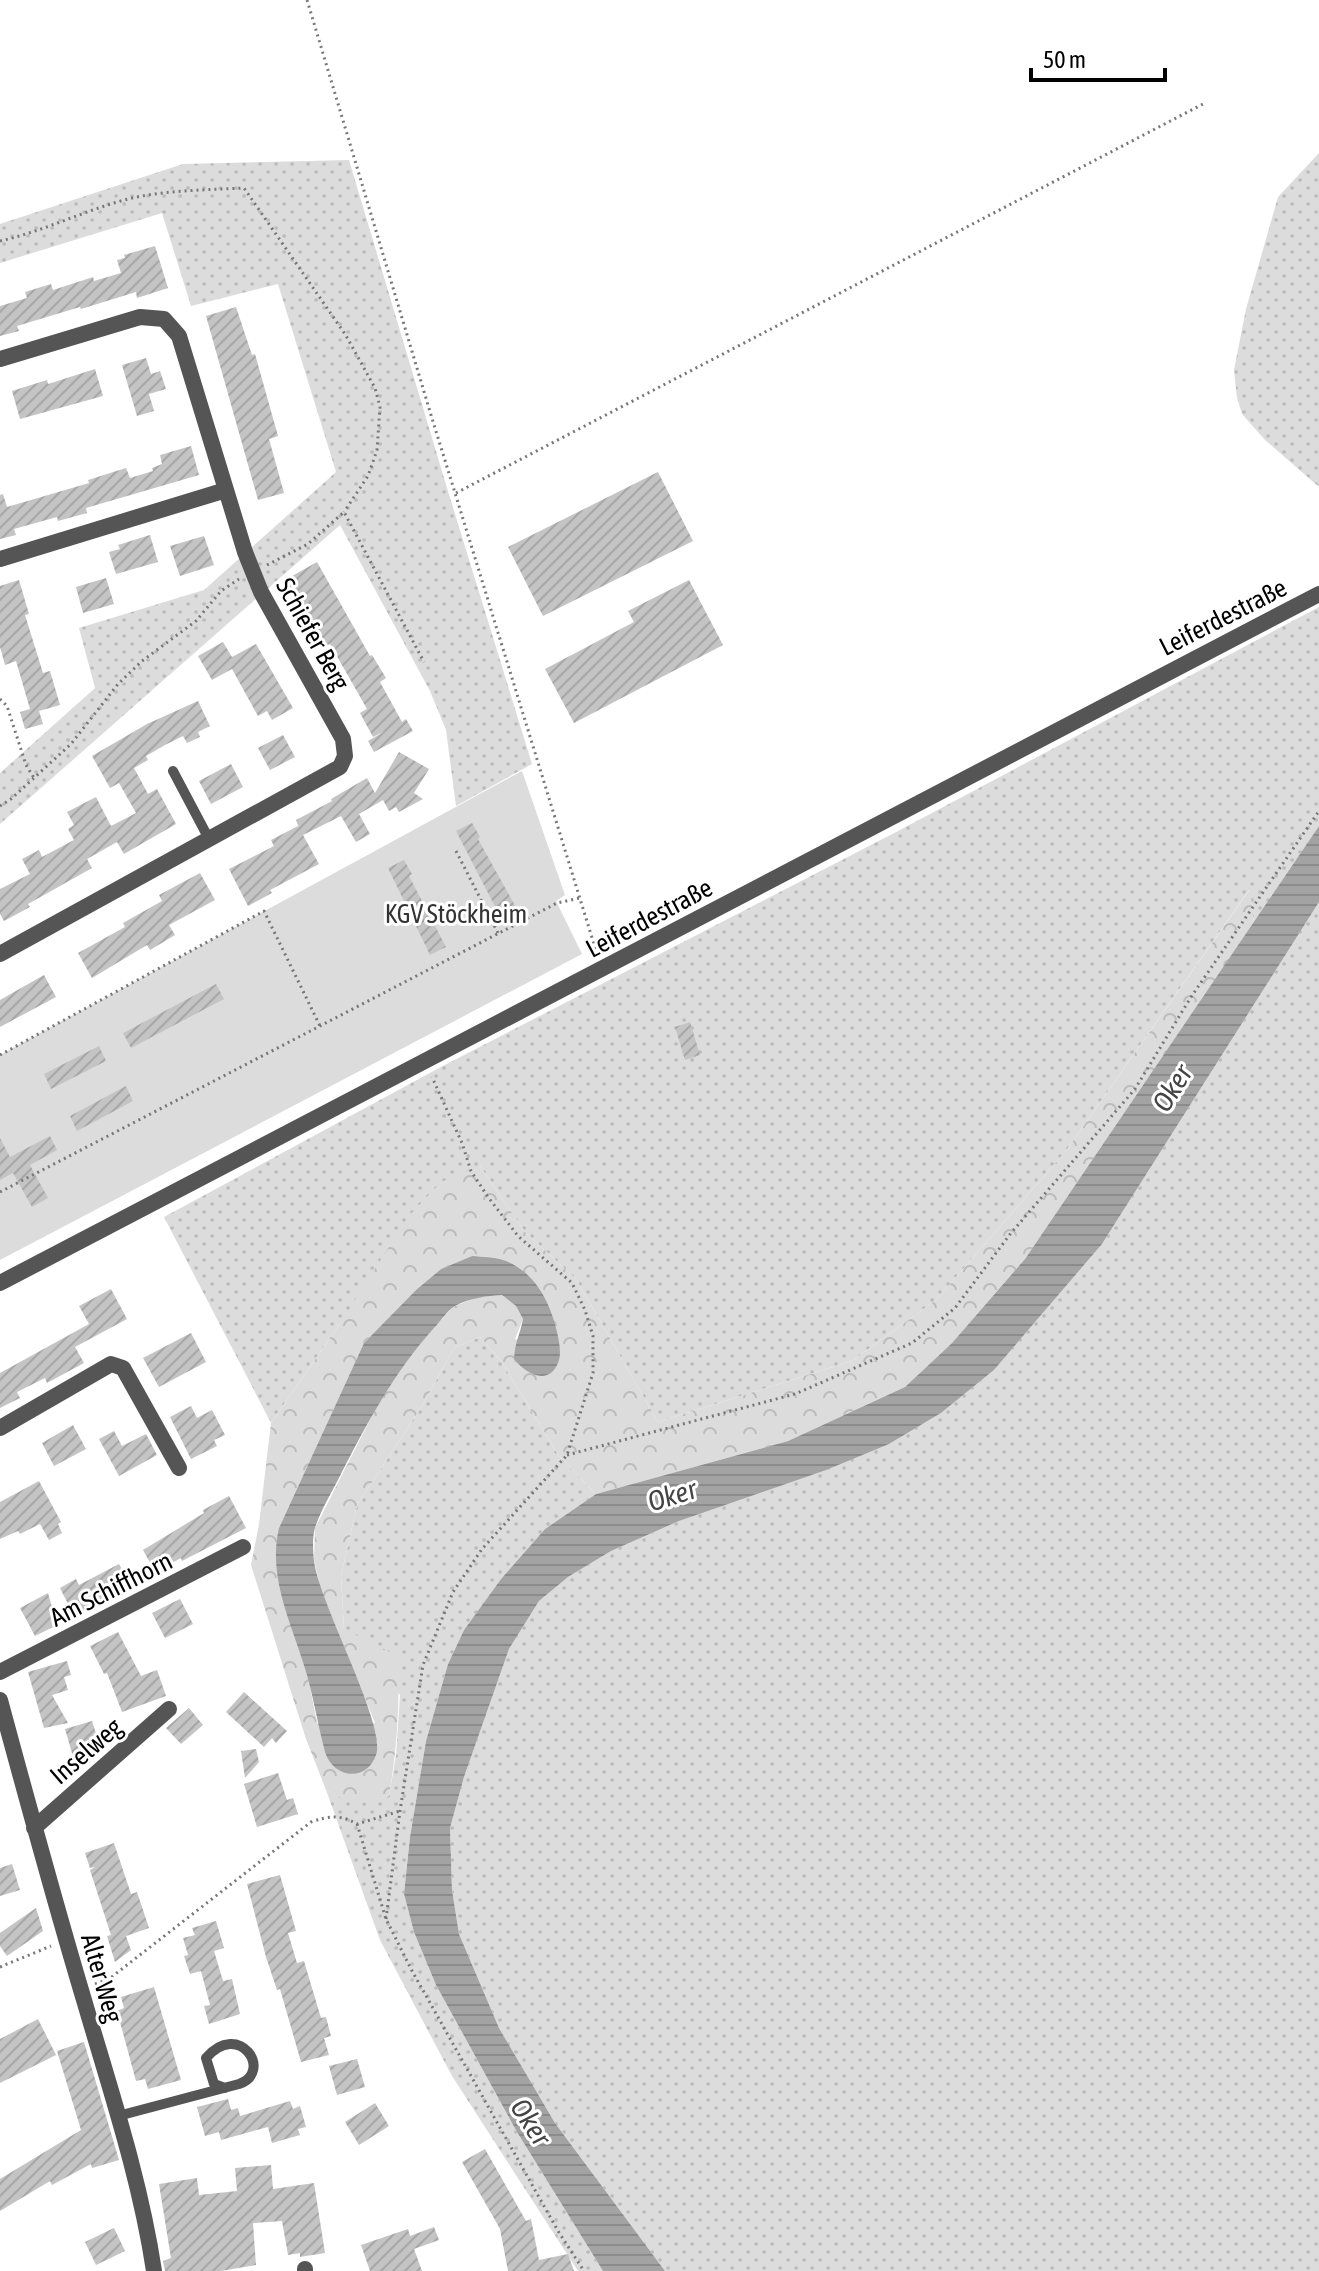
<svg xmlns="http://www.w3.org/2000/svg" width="1319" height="2271" font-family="'Asap Condensed',sans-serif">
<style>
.grass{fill:url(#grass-dots)}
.forest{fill:url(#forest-crowns);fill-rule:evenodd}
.garden{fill:#dcdcdc}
.water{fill:url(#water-rules)}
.building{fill:url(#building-hatch)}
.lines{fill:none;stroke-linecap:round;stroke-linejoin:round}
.path{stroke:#777;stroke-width:3;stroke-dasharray:2 4;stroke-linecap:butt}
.service{stroke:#555;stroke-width:10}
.minor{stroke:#555;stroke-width:16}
.labels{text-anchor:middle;stroke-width:6;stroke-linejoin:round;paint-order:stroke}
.street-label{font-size:26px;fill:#000;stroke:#fff}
.park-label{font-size:26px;fill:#333;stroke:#fff}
.water-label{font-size:28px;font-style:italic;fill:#444;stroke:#fff}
</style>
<defs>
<pattern id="grass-dots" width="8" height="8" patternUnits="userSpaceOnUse" patternTransform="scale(2)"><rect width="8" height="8" fill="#dcdcdc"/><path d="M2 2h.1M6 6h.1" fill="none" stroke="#bbb" stroke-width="1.8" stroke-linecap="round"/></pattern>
<pattern id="forest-crowns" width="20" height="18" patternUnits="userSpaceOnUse" patternTransform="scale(2)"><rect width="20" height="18" fill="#dcdcdc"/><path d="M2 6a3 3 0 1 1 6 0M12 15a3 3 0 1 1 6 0" fill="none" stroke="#bbb"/></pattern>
<pattern id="water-rules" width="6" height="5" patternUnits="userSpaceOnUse" patternTransform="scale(2)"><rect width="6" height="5" fill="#a3a3a3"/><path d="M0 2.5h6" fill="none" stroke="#8b8b8b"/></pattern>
<pattern id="building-hatch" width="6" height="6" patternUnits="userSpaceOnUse" patternTransform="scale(2)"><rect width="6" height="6" fill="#c4c4c4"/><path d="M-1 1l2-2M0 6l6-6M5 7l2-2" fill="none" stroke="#a7a7a7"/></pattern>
</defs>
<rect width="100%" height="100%" fill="#fff"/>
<path class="grass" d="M1319,153V487L1265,440L1242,414L1237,398L1234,370L1246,309L1278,197Z
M349,160L447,488L532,764L456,806L446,730L430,691L340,525L0,824V773L95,688L79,628L204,590L336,472L278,284L191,306L162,213L0,263V224L183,164Z
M1319,607V826L1254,923L1249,890L1066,1151L936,1300L852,1361L658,1422L576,1279L525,1232L480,1166L339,1325L271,1423L164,1217L439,1068L898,831Z
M1319,902V2271H665L555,2123L499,2028L459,1934L452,1890L450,1828L464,1777L509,1649L539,1601L568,1577L611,1551L679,1521L889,1444L941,1413L994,1370L1102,1244Z
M480,1337L501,1361L559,1456L596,1494L545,1529L501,1579L464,1630L448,1664L426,1741L410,1837L404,1894L414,1932L436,1985L517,2132L603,2271H578L452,2076L380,1940L326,1790L355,1804L389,1796L396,1755L400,1695L344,1629L341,1576L357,1505L422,1406L454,1348Z"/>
<path class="forest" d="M1250,889L1254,923L1025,1259L952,1343L905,1387L788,1441L596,1494L559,1456L501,1361L480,1337L454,1348L422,1406L357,1505L341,1576L344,1629L398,1656C400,1704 397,1749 389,1796L355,1805L326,1790L306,1739L251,1565L259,1524L271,1423L339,1325L408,1217L441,1182L480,1166L525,1232L576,1279L658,1422L852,1361L936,1300L1066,1151ZM472,1256L560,1349L515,1339L523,1319L516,1306L502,1295L477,1297L453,1307L414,1350L377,1406L315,1528L314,1560L321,1590L375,1723H317L279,1528L364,1343L416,1290L441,1269Z"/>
<path class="garden" d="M522,771L565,895L556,901L582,954L0,1260V1055Z"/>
<path class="water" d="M1319,826V902L1102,1244L994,1370L941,1413L889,1444L826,1470L679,1521L611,1551L568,1577L539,1601L509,1649L464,1777L450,1828L452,1890L459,1934L499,2028L555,2123L665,2271H603L517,2132L436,1985L414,1932L404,1894L410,1837L426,1741L448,1664L464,1630L501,1579L545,1529L596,1494L788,1441L905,1387L952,1343L1025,1259Z
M472,1256C482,1257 494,1257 503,1260C535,1271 550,1302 557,1332C559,1342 562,1353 558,1363C548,1387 525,1373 514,1359C515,1341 520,1335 523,1319L516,1306L502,1295C486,1296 470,1298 455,1306C447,1311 441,1321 434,1328C395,1371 367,1423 340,1476C332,1492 322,1508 316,1525C312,1534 313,1551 314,1561C320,1606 387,1725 376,1755C366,1783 333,1778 325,1752C318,1726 314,1700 307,1675C293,1626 267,1579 279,1528L364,1343L416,1290L441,1269Z"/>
<path class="building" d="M155,246L168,288L137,298L136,292L81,309L80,307L17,326L19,331L0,336V306L27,298L25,292L51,284L53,290L93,277L94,281L121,273L117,260L125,258L124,255Z
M236,307L252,355L255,354L278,436L269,439L284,493L258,500L206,316Z
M146,358L151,374L160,371L166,389L149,394L154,411L137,416L122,365Z
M95,369L103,396L20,419L12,391L47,380L48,384Z
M191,446L199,475L86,508L87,513L58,521L57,517L14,529L16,535L0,539V495L3,494L7,507L89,483L88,480L126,468L130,478L153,471L152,468L162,464L160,455Z
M658,472L693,541L543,616L508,547Z
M150,535L158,562L116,574L109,552L120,549L118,545Z
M204,536L214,565L180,576L170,546Z
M317,562L370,656L372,655L386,678L380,682L402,722L406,719L413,731L374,752L368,741L385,731L373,737L360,713L367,709L330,644L324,647L285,580Z
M106,578L114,604L83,613L76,587Z
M19,580L29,614L25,615L43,673L50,671L60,705L39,711L43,724L25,729L20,712L30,709L16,661L5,665L0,647V586Z
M689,580L723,645L574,723L545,669L634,622L628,611Z
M223,642L232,657L256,644L293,708L272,720L267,711L258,716L232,669L212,680L198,656Z
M198,701L210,726L198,732L200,737L187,743L183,736L165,745L146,756L148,760L134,768L148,794L157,789L176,824L124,854L117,842L87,859L92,868L28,904L30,907L4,921L0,914V889L30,874L22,859L39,850L42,857L74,840L68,829L74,825L67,812L96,797L111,826L136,813L119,783L110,788L92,756L147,724Z
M283,735L295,757L270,770L258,748Z
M399,752L429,769L414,793L423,799L399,812L396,807L389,811L383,800L359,814L370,834L356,842L341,816L303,835L319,864L270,890L272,893L248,906L229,869L274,846L271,840L298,826L299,828L296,820L332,801L331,799L367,778L375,793Z
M231,764L243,787L211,804L199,781Z
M472,823L480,837L478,839L518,911L502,920L456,831Z
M404,860L412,874L409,876L446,947L430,955L388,868Z
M200,873L215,900L169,925L175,935L150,950L147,945L92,978L78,953L125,927L123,923L162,901L159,895Z
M44,975L56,997L0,1027V1000Z
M216,984L224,999L131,1048L123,1033Z
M690,1022L700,1055L685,1060L675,1027Z
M99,1046L106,1061L51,1089L44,1074Z
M126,1086L133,1101L77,1131L70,1116Z
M50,1136L57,1150L30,1165L48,1198L32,1207L13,1173L0,1180V1138L10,1157Z
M111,1289L127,1319L75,1347L84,1363L47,1383L45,1378L17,1392L20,1398L0,1408V1373L89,1324L79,1306Z
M191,1333L206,1362L159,1387L143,1358Z
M191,1406L197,1418L212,1410L225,1435L214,1440L217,1446L191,1459L170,1417Z
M73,1425L86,1449L54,1466L42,1443Z
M114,1431L122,1446L146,1434L157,1455L119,1476L99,1439Z
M39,1481L61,1522L58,1524L62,1533L49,1540L40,1524L20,1534L18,1531L0,1539V1502Z
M229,1496L246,1528L182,1561L181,1558L155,1572L143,1550L204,1513L203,1510Z
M119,1564L132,1587L74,1616L60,1588L76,1579L79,1585Z
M48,1593L57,1625L35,1636L20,1608Z
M180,1599L193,1624L165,1638L152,1613Z
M118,1632L141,1676L157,1670L166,1696L122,1712L107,1673L104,1674L90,1646Z
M67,1661L71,1675L64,1677L68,1690L52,1695L68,1723L44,1728L28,1672Z
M244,1692L287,1731L276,1743L272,1738L264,1747L226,1712Z
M189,1708L203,1725L181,1744L166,1728Z
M92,1721L102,1752L74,1760L65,1729Z
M256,1749L259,1762L245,1778L241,1751Z
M278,1773L287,1800L293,1798L298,1814L257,1827L244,1784Z
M114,1843L131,1894L137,1892L149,1928L126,1936L131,1950L115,1962L107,1936L111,1935L90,1870L95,1867L90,1868L85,1853Z
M12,1864L20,1890L0,1896V1868Z
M280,1875L296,1931L288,1933L297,1963L304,1961L321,2018L326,2017L331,2036L324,2038L329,2055L301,2062L280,1989L277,1990L266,1957L247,1884Z
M36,1908L43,1931L7,1956L0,1946V1933Z
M216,1921L224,1948L214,1951L223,1981L232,1979L240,2014L209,2024L204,2006L210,2005L201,1971L190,1974L184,1956L188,1955L183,1938L195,1935L192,1928Z
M154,1987L181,2080L148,2089L145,2079L136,2081L117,2011L124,2008L121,1997Z
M38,2019L56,2055L0,2083V2039Z
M84,2042L119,2160L92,2168L91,2164L52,2185L50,2181L0,2211V2179L81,2130L57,2051Z
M357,2059L365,2087L337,2095L329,2066Z
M228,2099L231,2110L238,2108L240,2116L290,2101L293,2109L300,2106L306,2127L298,2129L300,2135L272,2143L268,2127L221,2140L219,2132L205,2136L197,2107Z
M375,2103L389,2126L359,2145L345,2122Z
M485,2149L526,2221L531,2219L539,2260L568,2254L574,2271H508L500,2229L462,2162Z
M271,2165L273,2189L314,2183L325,2253L300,2257V2253L288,2255L282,2221L253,2223L256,2265L221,2271H165L163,2261L171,2258L159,2184L197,2178L199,2195L237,2191L235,2168Z
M434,2227L439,2240L414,2249L422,2271H370L361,2245L408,2229L410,2236Z
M114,2228L125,2251L96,2265L85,2242Z"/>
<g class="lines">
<path class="path" d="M307,0L431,415L597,954
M0,241C45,231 87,209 132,198C169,190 206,190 244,188L345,334L375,388L380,407L377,450L368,476L344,512
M456,493L1203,104
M267,565L308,544L344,512L424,662
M0,699L7,706L26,765L34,778
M0,806L11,799L71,744L118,684L142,661L196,621L221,591L239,579
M456,851L498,933
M0,1055L264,911L320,1026
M0,1192L557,903L580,898
M567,1455L795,1394L912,1343L955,1308L1011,1233L1135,1089L1191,997L1319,811
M357,1824L386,1919L411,1969L558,2231L584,2271
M386,1919L400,1811L423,1665L453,1592L482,1549L567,1455L593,1373V1336L585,1310L572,1283L518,1236L488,1197L471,1171L462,1143L432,1077
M0,1967L51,1946
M95,1984L109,1979L311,1822C329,1816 340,1814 357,1824L400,1811"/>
<path class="service" d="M173,771L209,839
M118,2116L239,2084C274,2072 239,2019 206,2058L214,2084L225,2088"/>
<path class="minor" d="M0,359L140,317L164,319L179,336L245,552L261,592L343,739L345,756L340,767L0,954
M0,559L226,490
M0,1283L1319,594
M0,1428L111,1364L123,1368L179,1468
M0,1672L243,1547
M0,1700C27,1800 54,1900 84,2000C110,2089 140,2178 154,2271
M34,1828L169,1709
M305,2269V2271"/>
</g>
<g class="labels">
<g class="street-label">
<text transform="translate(1223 617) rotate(-27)" y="9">Leiferdestraße</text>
<text transform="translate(313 634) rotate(61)" y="9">Schiefer Berg</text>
<text transform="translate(649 918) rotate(-28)" y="9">Leiferdestraße</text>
<text transform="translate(111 1589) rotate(-27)" y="9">Am Schiffhorn</text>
<text transform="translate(86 1751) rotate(-41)" y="9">Inselweg</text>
<text transform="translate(102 1978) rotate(74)" y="9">Alter Weg</text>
</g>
<g class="park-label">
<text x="456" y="923">KGV Stöckheim</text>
</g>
<g class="water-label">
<text transform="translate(1172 1088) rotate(-58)" y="10">Oker</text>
<text transform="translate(672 1495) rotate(-17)" y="10">Oker</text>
<text transform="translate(531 2122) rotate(57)" y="10">Oker</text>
</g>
</g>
<path d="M1031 68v12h134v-12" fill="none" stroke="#000000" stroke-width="4"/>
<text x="1043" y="68" font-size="24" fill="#000000" stroke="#ffffff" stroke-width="6" paint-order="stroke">50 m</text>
</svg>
